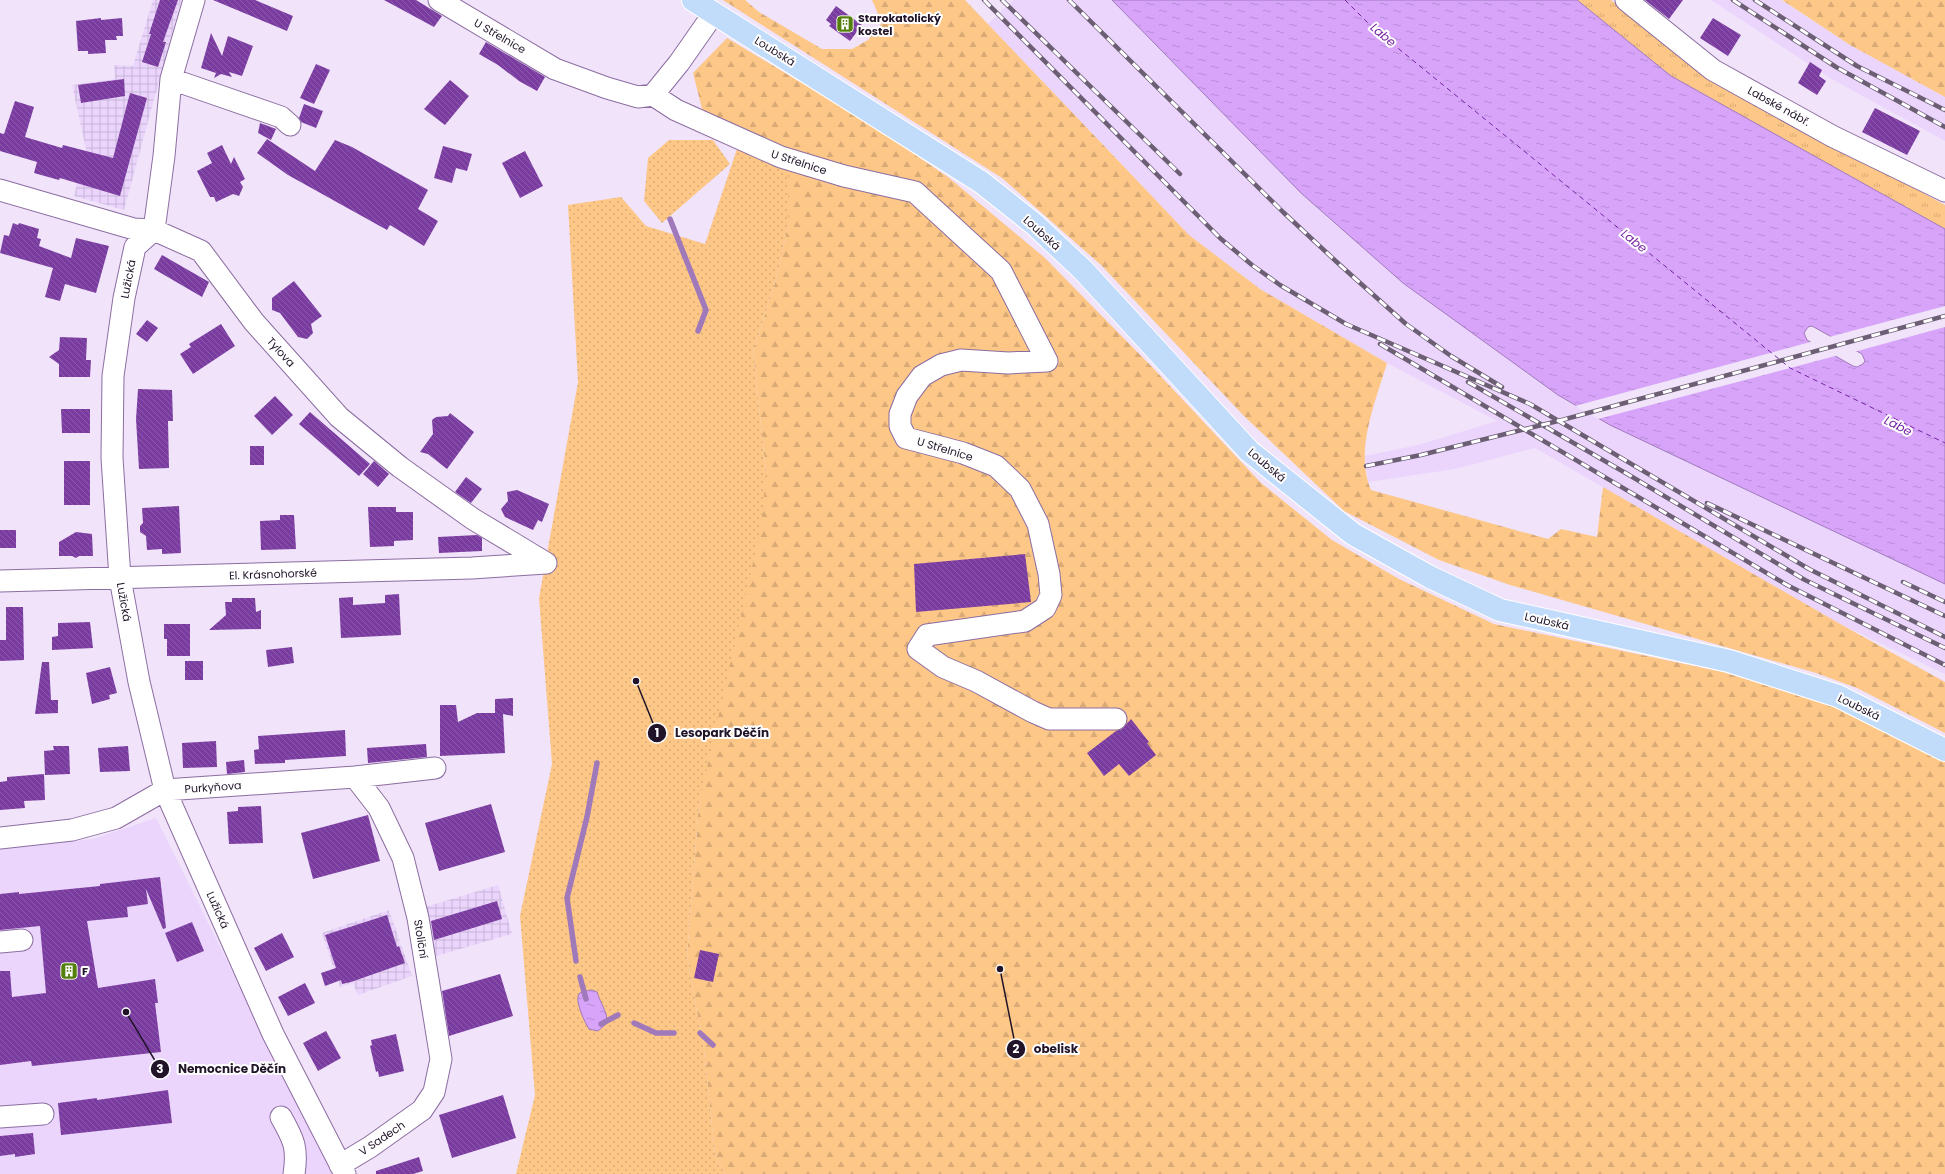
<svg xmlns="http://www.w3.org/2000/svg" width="1945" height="1174" font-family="Poppins,sans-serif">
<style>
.built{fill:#ebd5fc}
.industrial{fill:url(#industrial-grid)}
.grass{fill:url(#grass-tufts)}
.forest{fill:url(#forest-firs)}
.park{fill:url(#park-dots)}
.water{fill:url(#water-ripples);stroke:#a079bb;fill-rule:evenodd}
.pier{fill:#f0e3fa}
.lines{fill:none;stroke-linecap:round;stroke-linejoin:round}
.stream{stroke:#a079bb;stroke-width:5.5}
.ferry{stroke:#7623a2;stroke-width:1;stroke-dasharray:5 4;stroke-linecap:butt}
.building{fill:url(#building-back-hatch)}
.minor-casing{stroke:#8c6da1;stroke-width:23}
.major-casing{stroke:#fff;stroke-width:24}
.minor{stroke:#fff;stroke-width:21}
.major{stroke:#c0dcfa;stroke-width:22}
.rail-casing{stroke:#6c5f74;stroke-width:4.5}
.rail{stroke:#fff;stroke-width:3;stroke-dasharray:9;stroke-linecap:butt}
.labels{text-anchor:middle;stroke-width:4;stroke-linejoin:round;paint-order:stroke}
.poi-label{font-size:11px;font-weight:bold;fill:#211429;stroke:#fff;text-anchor:start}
.street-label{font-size:11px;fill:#211429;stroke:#fff}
.water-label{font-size:12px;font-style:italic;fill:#7623a2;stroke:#fff}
.leader{fill:none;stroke:#211429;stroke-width:1.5}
.callout-dot{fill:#211429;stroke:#fff;stroke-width:1.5}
.mark-label{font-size:12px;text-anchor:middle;font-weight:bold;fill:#fff}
.callout-label{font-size:12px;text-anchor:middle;font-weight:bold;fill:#211429;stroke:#fff;stroke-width:4;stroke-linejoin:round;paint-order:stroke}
</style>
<defs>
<pattern id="industrial-grid" width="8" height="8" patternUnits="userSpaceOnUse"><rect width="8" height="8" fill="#ebd5fc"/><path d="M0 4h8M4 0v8" fill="none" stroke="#c9b6d8"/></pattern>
<pattern id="grass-tufts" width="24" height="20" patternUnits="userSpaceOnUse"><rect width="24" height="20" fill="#fdc787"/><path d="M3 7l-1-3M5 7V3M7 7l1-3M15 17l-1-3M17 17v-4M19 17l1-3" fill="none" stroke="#d9aa75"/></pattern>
<pattern id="forest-firs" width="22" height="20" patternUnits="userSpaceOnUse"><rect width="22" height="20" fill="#fdc787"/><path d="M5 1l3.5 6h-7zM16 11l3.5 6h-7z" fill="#d9aa75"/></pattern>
<pattern id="park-dots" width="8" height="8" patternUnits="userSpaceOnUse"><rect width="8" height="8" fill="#fdc787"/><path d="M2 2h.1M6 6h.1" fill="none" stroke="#d9aa75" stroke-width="1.8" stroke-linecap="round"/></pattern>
<pattern id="water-ripples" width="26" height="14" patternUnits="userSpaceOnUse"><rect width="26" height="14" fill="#d7a4fa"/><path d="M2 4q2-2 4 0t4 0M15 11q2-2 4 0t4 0" fill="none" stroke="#b88cd6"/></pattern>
<pattern id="building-back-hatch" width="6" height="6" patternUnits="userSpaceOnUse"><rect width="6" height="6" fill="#7b3ca1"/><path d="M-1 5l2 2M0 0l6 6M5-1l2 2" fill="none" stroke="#8b5ba8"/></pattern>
</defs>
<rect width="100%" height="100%" fill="#f0e3fa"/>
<path class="built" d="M1013,0H1112L1301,193L1403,283L1558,395L1610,425L1945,584V674L1842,625L1535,448L1455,469L1368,482L1365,456L1418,445L1497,421L1387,363L1260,289L1189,235L988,24Z
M1711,0H1781L1850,45L1945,97V141L1830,78Z
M156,818L333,1174H0V849L93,839Z"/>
<path class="industrial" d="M153,0H181L124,210L74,196L86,149L72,85L115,79L114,65L133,66Z
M498,885L512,934L436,956L422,908Z
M389,910L412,976L358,995L353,983L340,987L322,933Z"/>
<path class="grass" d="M1577,0H1611L1704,72L1945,205V229L1671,76Z"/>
<path class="forest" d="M723,0H745L759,12L822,49H852L868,40L882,23L872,0H965L1189,235L1260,289L1387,363C1376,401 1354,450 1371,490L1548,539L1561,529L1597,537L1603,487L1842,625L1945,682V733L1857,688L1816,673L1510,585L1439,560L1344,511L1244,416L1101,265L1002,178Z
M1782,0H1945V97L1850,45Z
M727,38L868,123L948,177L1045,258L1152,367L1261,483L1332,540L1399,579L1494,624L1723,672L1843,710L1945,762V1174H725L715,1154L704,1050L687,956L699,803L766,472L753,352L776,280L788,225V171L702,109L693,73Z"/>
<path class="park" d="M741,137L788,170V225L776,280L753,352L766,472L761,527L699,803L687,956L704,1050L715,1154L725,1174H516L535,1095L520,916L552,764L539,598L578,382L568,205L621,197L646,226L705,244Z
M669,140H713L730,164L662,223L644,201L648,158Z"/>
<path class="water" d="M1112,0H1577L1671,76L1945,229V584L1610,425L1558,395L1403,283L1301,193ZM1812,326L1862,354L1865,361L1863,364L1857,367L1853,366L1807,340L1804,333L1808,327Z
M592,990L597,992C600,1002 608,1013 607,1023L598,1031L589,1029C585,1023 573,998 580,993C582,991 588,991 592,990Z"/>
<path class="pier" d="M1945,306V327L1854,352L1829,337Z
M1814,341L1839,355L1598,419L1575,406Z"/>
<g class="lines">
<path class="stream" d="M670,219L706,310L698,331
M576,961L567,898L587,817L597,763
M580,977L586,999
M634,1023L656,1033H674
M601,1024L618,1015
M700,1033L713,1045"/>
<path class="ferry" d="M1345,0L1372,27L1790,368L1945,443"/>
</g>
<path class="building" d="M160,0H178L163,42H166L158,67L142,62L151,34H149Z
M213,0H255L293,16L287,31Z
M384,0H416L442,16L434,27Z
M1645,0H1683L1669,19Z
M836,6L862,25L850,41L829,26L831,24L826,20Z
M101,18V20L122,18L123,36H116L117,40H105L106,53L88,54V51H78L76,21Z
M1713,18L1741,35L1728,56L1700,38Z
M211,33L222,56L228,36L253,46L242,76L229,72L232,77L221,74L214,78L216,73L201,68Z
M486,42L545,77L537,91L519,81L498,65L479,54Z
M1810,62L1822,70L1819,76L1826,81L1817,95L1798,83Z
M316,64L330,70L314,104L300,98Z
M124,79L125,96L81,103L78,85Z
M450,80L469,96L445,125L424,109Z
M130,93L147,98L120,196L60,178L59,180L34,173L37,162L0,151V133L4,134L15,101L34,107L25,137L62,148L63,145L113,158Z
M304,104L323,111L316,128L301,122L299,118Z
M1875,108L1920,131L1907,155L1862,132Z
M260,123L276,129L271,140L258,133Z
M267,139L315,171L335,140L352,147L428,190L418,209L438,221L424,246L390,225L387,230L288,175L257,153Z
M222,145L231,164L234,157L245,179L240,182L243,187L239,196L233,194L216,202L214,197H210L197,171L212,163L207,153Z
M443,146L472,154L467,171L456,168L452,183L434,178Z
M525,151L543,186L520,198L502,163Z
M13,223L18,225L19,223L39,229L37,238L41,239L39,246L71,258L76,238L109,246L96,293L65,284L60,301L45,297L53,268L0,253L4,235L9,236Z
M162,255L209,282L202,297L154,269Z
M294,281L322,316L311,324L313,333L307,339L298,337L280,313L272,310V298Z
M147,320L158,328L147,342L136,334Z
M221,324L235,346L193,374L180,354L191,347L189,344Z
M60,337L87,338L86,360H91L90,377H59V364L49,357L59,350Z
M138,389L172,390L173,421H168L169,468L139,469L136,419Z
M275,396L293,415L272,435L254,416Z
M61,409H90V433H62Z
M310,412L370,464L359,476L299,424Z
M450,413L474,432L447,469L428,454L420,452L433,434L432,420L436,417L448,416Z
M250,446H264V465H250Z
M64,461H90V505H64Z
M374,461L389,474L378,487L363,474Z
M466,477L482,489L471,503L455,492Z
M517,490L549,504L542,522L538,520L533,530L505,517L501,509L508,501L507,492Z
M179,506L181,553L162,554V549L147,550L146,536L140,532V526L143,523L142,508Z
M368,507H396V512H413V540L394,541V546L370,547Z
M280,515H294L296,549L261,550L260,521L280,520Z
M0,530H16V548H0Z
M76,532L92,534L93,556H79L76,558L72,556H59V542Z
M477,535L482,538V551L439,553L438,537Z
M1025,554L1031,602L916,612L914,564Z
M399,594L401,635L341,638L339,598L353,597V605L385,603V595Z
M232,598H255L256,612L261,610V629L209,630L226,615L225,602H232Z
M6,607H23L24,660L0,661V640H6Z
M90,622L93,648L52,650V637L58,636V623Z
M164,624H190V656H167V639H164Z
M292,647L294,663L268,667L266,650Z
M185,661H203V680H185Z
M42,662H49L51,700H58V713L35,714Z
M110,667L117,693L109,695L110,699L92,704L86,673Z
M513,698V716L503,714L505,753L440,756V705H456L458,722L477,713H495V699Z
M1131,719L1149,742L1147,743L1156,755L1129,776L1119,764L1104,776L1087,753L1116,731L1122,729Z
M345,730L346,756L285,760V763L255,764L254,750L259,749L258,736Z
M216,741L217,767L183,768L182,743Z
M426,744L427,757L368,763L367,748Z
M53,746H69L70,774L45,775L44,751L54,750Z
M128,746L130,771L100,772L98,748Z
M244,760L245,772L227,774L226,762Z
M44,774L45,800L24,801L25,808L0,810V782L7,781V777Z
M491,804L505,852L439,871L425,823Z
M261,806L263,843L229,844L227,812L238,811V807Z
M368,815L380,861L313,879L301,833Z
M160,877L166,928L163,929L146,889L148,904L127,907L128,917L87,921L98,988L155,979L158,1003H155L161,1052L32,1066L31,1061L0,1065V971H10L12,997L46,993L40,926L0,930V894L19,892V894L100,886V884Z
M497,901L502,919L434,940L431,921Z
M387,915L397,947L399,946L405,963L351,982L342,984L341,980L325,986L321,973L336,968L325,935Z
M192,922L204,951L177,962L165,933Z
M282,933L294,957L266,971L254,948Z
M700,950L719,954L713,982L694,978Z
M500,974L513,1016L449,1036L442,991Z
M305,983L315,1003L288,1016L278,997Z
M326,1031L341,1058L318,1071L303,1043Z
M396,1034L404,1071L379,1077L378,1071L376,1072L370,1046L372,1045L371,1040Z
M168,1090L172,1123L61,1135L58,1103L97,1098V1100Z
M503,1095L516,1138L452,1158L439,1115Z
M33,1133L35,1154L15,1157V1154L0,1156V1136Z
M419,1157L423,1171L413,1174H376V1171Z"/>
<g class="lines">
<defs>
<path id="minor" d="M194,0L171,79L164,156L154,230L135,247L124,298L113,376L112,458L120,578L139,682L165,790L273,1034L345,1174
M439,0L555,69L607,88L638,97L653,95L679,63L714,13
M1626,0L1713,70L1832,136L1945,191
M171,79L281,117L290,125
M653,95L676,110L781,157L844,176L915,192L1001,271L1047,361L1008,363L961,360L941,365L922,376L907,396L900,414V426L906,438L963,453L996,466L1020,489L1038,524L1049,574L1051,595L1045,608L1025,621L927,635L918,649L943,667L976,681L1033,712L1049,719H1116
M0,190L134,229L154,230L201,251L254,322L339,417L400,467L473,519L546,563
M0,581L472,568L546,563
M0,838L72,830L116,818L165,790L355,777L435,768
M0,942L22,940
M0,1117L43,1114
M281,1117C294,1140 298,1148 294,1174
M340,1165L370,1147L422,1110L434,1092L441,1059L418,918L403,858L379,808L355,777"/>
<path id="major" d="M693,0L981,182L1034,224L1083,270L1249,451L1353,534L1430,577L1500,610L1729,661L1838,696L1945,750"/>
</defs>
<use href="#minor" class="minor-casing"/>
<use href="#major" class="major-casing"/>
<use href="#minor" class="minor"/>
<use href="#major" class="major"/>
<defs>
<path id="rail" d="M984,0L1220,238L1252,265L1280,285L1346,324L1530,404L1809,569L1945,637
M1002,0L1180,174
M1069,0L1283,212L1340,265L1406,324L1451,356L1502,387
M1733,0L1836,67L1945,127
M1755,0L1857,66L1945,110
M1380,344L1787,585L1945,665
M1468,382L1629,475L1805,580L1945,648
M1366,466L1421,455L1562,420L1945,316
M1707,503L1945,616
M1903,582L1945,602"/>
</defs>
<use href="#rail" class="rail-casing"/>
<use href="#rail" class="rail"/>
</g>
<defs>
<symbol id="building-square" viewBox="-11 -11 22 22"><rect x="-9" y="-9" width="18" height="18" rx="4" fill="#52800b" stroke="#fff"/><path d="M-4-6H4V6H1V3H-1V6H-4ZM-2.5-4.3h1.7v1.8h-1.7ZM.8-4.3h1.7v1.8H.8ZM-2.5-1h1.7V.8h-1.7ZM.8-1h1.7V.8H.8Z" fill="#fff"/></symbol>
</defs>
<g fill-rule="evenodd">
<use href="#building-square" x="835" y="14" width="20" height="20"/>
<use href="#building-square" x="59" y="961" width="20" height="20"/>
</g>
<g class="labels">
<g class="poi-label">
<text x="858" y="22">Starokatolický<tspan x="858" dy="13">kostel</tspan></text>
<text x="82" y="975">F</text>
</g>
<g class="street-label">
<text transform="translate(500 36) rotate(30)" y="4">U Střelnice</text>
<text transform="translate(775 51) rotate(32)" y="4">Loubská</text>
<text transform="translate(1779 106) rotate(29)" y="4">Labské nábř.</text>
<text transform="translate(799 162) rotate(18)" y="4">U Střelnice</text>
<text transform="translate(1042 233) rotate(42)" y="4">Loubská</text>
<text transform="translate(128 279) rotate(-79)" y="4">Lužická</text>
<text transform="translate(281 352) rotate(48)" y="4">Tylova</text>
<text transform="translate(945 449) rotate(17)" y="4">U Střelnice</text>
<text transform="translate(1267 465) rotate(40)" y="4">Loubská</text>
<text transform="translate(273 574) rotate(-2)" y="4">El. Krásnohorské</text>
<text transform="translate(124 602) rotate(80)" y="4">Lužická</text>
<text transform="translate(1547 621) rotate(13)" y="4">Loubská</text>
<text transform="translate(1859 707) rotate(26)" y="4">Loubská</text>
<text transform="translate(213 787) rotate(-4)" y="4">Purkyňova</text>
<text transform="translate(218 910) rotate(66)" y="4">Lužická</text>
<text transform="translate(421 939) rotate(81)" y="4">Stoliční</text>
<text transform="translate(382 1138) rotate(-34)" y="4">V Sadech</text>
</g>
<g class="water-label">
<text transform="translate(1383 35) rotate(40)" y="4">Labe</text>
<text transform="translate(1634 241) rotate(39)" y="4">Labe</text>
<text transform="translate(1898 426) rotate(27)" y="4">Labe</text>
</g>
</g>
<path class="leader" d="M636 681L657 733M1000 969L1016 1049M126 1012L160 1069"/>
<g class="callout-dot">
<circle cx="636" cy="681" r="4"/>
<circle cx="1000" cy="969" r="4"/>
<circle cx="126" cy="1012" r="4"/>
<circle cx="657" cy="733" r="10"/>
<circle cx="1016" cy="1049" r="10"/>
<circle cx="160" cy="1069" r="10"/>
</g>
<g class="mark-label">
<text x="657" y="737">1</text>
<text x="1016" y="1053">2</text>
<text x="160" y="1073">3</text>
</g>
<g class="callout-label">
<text x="722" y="737">Lesopark Děčín</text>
<text x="1056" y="1053">obelisk</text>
<text x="232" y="1073">Nemocnice Děčín</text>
</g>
</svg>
